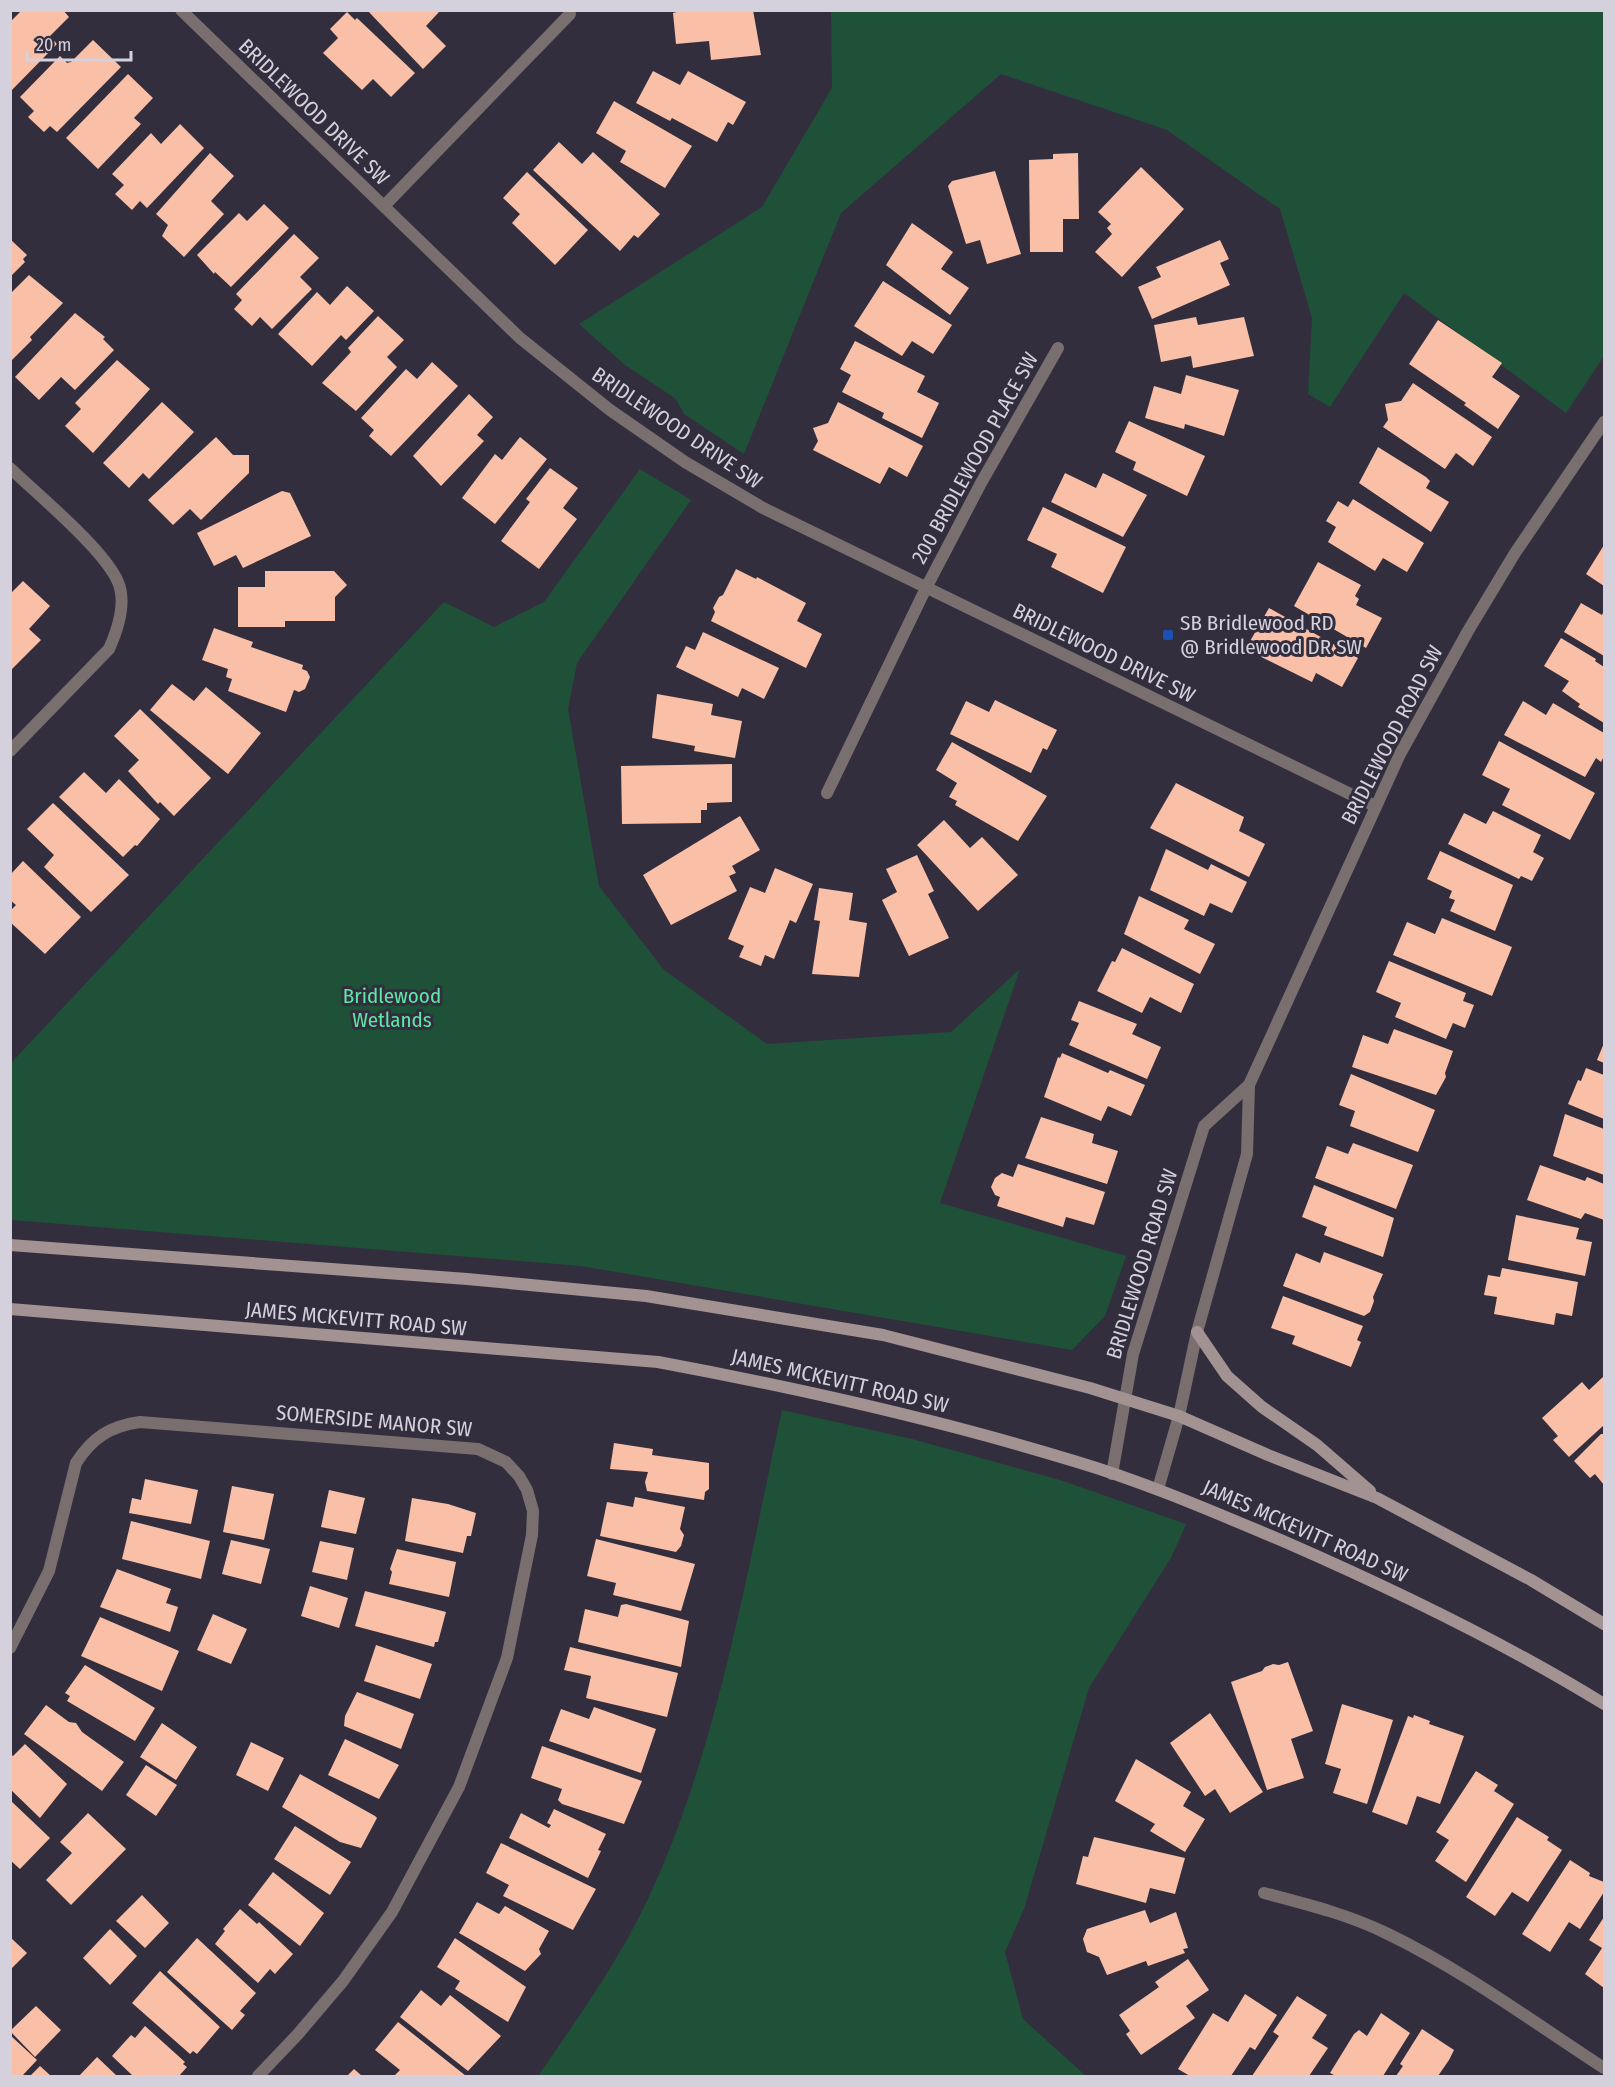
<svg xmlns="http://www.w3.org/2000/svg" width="1615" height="2087" font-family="'Fira Sans Condensed',sans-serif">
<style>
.green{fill:#1f5138}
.building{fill:#fabfa7}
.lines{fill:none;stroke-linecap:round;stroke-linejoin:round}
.minor{stroke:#796f6f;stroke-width:12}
.tertiary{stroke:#796f6f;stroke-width:12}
.secondary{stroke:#a29291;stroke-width:12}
.transit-dot{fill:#1a4fb4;stroke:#332e3e;stroke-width:2}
.labels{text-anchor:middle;stroke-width:6;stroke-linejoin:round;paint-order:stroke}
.street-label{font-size:21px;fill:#d4d1dc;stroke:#332e3e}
.poi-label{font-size:21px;fill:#d4d1dc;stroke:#332e3e;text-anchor:start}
.park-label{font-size:21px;fill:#5be9a5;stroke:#332e3e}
</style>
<rect width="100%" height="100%" fill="#332e3e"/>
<path class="green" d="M831,11H1604V356L1566,413L1404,293L1330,407L1308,394L1312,318L1280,209L1167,130L1001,74L841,213L744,454L684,414L676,399L625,365L579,324L762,207L832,88Z
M640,469L691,500L577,663L568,709L599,886L664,970L767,1044L951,1032L1020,969L940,1203L1126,1256L1105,1316L1072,1350L581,1266L11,1220V1063L444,602L494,627L544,602Z
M782,1410L912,1439L1060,1480L1186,1524L1172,1556L1089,1688L1024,1909L1005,1952L1023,2019L1086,2076H538C576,2021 616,1965 646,1903C717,1755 747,1571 782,1410Z"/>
<path class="building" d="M22,10H63L69,17L50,36L57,44L10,92V22Z
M367,10H437L439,12L426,26L446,46L423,69Z
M684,10H753L761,55L711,60L709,41L676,44L673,13Z
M347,12L355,20L357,18L415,73L391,97L373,79L362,90L323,53L338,38L330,29Z
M93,40L121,67L57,132L50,126L44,132L28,117L34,111L20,97L60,56L67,63L71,62Z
M653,71L680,85L688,71L746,102L733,125L728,122L717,142L672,118L670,121L636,103Z
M128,74L153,98L134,118L141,124L98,169L66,138Z
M614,101L692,146L665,188L620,162L626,151L596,133Z
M180,124L204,148L147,208L140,201L132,210L115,194L124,185L112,174L151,133L161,144Z
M559,142L582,164L593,152L660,214L638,238L634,235L620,251L533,170Z
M210,153L234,176L211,201L224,214L184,257L162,236L168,225L156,214Z
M1078,153L1079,219H1063V252H1030L1029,160L1053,159V154Z
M1141,167L1184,209L1122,277L1095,252L1112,234L1107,228L1111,224L1098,212Z
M995,171L1021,254L987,264L980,240L966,244L948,186L952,181Z
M527,172L588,230L555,265L512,223L520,214L503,198Z
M264,204L289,228L231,287L215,272L214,274L197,255L239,213L247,221Z
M912,223L953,252L941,269L969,288L950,315L886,265Z
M294,234L319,258L300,277L312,289L272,329L260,317L252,326L234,309L242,300L236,294Z
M10,239L27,255L23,259L25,262L10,277Z
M1220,240L1229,259L1220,263L1230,285L1152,319L1138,287L1161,277L1156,267Z
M29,275L63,303L30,337L32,340L10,362V294Z
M883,281L952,325L933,354L912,341L902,356L854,326Z
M347,286L374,311L346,340L341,335L312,366L278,334L317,292L330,305Z
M75,313L105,337L103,339L114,350L75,390L61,377L39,400L15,377Z
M378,316L404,340L387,357L397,367L356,411L322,383L351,352L348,348Z
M1196,317L1198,325L1244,317L1254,356L1193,368L1191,356L1161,362L1154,325Z
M1438,320L1502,363L1492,377L1520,396L1498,429L1464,405L1466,403L1409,364Z
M855,341L925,376L917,392L939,403L922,438L882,418L884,413L842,392L851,375L840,369Z
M117,360L150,389L93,453L65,426L81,409L75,403Z
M432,362L458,386L391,456L369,436L374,430L361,418L406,369L417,379Z
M1186,375L1239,390L1224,436L1185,424L1184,429L1145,418L1154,386L1181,394Z
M1413,383L1492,437L1473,466L1456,453L1445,469L1383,427L1388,420L1385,404L1401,401Z
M469,394L493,417L477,435L484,441L441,486L413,456Z
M162,402L194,432L149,479L143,473L129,488L103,463Z
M838,402L923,446L907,477L889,467L880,484L813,450L818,441L813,428L828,423Z
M1129,421L1205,456L1187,496L1133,470L1136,462L1115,452Z
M216,437L233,455H249V473L201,520L190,509L173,525L148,500Z
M520,437L547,459L495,524L462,498L495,454L502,460Z
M1378,447L1426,477L1430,481L1426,488L1449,502L1431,532L1359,483Z
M550,468L578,488L563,508L577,519L539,569L501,541L530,502L526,499Z
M1065,473L1096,488L1103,473L1147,495L1123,537L1051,502Z
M282,491L290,493L311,536L243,568L236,555L214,566L197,533Z
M1353,499L1424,543L1407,572L1383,558L1375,571L1328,542L1336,527L1326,521L1338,501L1348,507Z
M1043,507L1126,547L1103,593L1051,567L1057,554L1027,540Z
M1604,545V586L1586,574Z
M1318,562L1361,585L1355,596L1359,599L1356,605L1382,618L1366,648L1294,606Z
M736,569L756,579L757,577L806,603L797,621L822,634L806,668L711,621L715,612L713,608L719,597L723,595Z
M265,571H334L347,585L335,597V621H285V627H238V587H265Z
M23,581L50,606L29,629L41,640L10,671V594Z
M1581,603L1602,615L1604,610V656L1564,632Z
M1269,608L1358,658L1342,687L1316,673L1312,682L1251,652L1249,643Z
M214,628L253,642L251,647L303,665L302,669L307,671L310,677L305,689L299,692L294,690L286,712L228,691L232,679L226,677L228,669L202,660Z
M703,632L779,668L764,699L742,688L738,697L676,667L686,646L695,650Z
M1561,638L1596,659L1595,661L1604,667V723L1578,707L1580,704L1562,691L1569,681L1544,666Z
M172,684L194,701L206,687L261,733L228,774L150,710Z
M657,694L713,704L711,715L742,721L735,758L694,751L695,746L652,738Z
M995,700L1057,730L1047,750L1043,748L1031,773L950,734L966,701L989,712Z
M1523,701L1546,715L1553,703L1604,733V756L1601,762L1596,758L1585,777L1504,735Z
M140,709L211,778L174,816L160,802L158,804L128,771L139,760L114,736Z
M1499,741L1595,793L1570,840L1502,805L1510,789L1482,775Z
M952,742L1047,796L1018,841L955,805L957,801L949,797L957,783L936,770Z
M732,764V802L707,803V810H701V823L622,824L621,766Z
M84,772L106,793L119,779L160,819L137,846L135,845L123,857L59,797Z
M1176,783L1244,817L1239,831L1265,844L1249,877L1150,828Z
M53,803L129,875L91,912L44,867L54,855L27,829Z
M1493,811L1541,835L1533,852L1544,858L1532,881L1521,876L1519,879L1448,844L1464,813L1486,824Z
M740,816L760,850L732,866L736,873L729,876L737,891L671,925L643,875Z
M944,820L970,848L982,837L1018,875L978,911L917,845Z
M1166,849L1208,870L1211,864L1247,882L1232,913L1210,903L1204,916L1150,890Z
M1440,851L1513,885L1495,931L1450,911L1455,900L1449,898L1452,891L1427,879Z
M917,855L934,891L928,894L949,938L909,956L882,900L897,892L886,869Z
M23,861L81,917L45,954L10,922V911L16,905L10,900V875Z
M775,868L813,884L796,923L790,920L774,959L765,955L761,966L739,957L744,946L728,939L750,887L765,893Z
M819,888L853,893L849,920L867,923L859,977L812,974L820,921L814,920Z
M1139,896L1189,920L1184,929L1215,944L1200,974L1124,934Z
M1442,918L1512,947L1492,996L1393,955L1407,922L1435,934Z
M1122,948L1194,984L1181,1013L1150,997L1142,1013L1097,991L1112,961L1115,962Z
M1389,961L1466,993L1463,1001L1474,1005L1465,1028L1453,1023L1446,1039L1395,1017L1401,1003L1376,992Z
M1079,1001L1137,1024L1132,1034L1161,1047L1147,1079L1069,1045L1079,1023L1071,1020Z
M1394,1029L1453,1051L1445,1073L1446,1077L1436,1095L1352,1067L1363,1035L1388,1044Z
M1604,1043V1063L1597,1060Z
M1062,1053L1108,1073L1110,1070L1145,1085L1131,1116L1108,1106L1101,1121L1044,1097L1058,1057L1060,1058Z
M1586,1068L1604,1075V1119L1568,1104L1578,1080L1581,1081Z
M1351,1074L1435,1110L1418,1152L1350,1126L1355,1111L1339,1105Z
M1565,1114L1604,1129V1175L1553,1156Z
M1041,1117L1094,1134L1092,1143L1118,1151L1107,1184L1025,1158Z
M1353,1143L1413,1165L1396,1209L1315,1178L1327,1146L1348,1154Z
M1018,1164L1105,1192L1094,1225L1066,1217L1063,1227L997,1206L1000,1197L995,1195L991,1187L995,1178L1002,1173L1013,1177Z
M1540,1165L1585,1181L1587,1177L1604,1184V1220L1585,1213L1581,1219L1527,1200Z
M1314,1185L1394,1218L1383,1257L1324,1235L1327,1227L1302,1217Z
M1516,1215L1579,1228L1576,1239L1592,1242L1585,1276L1508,1260Z
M1324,1252L1383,1274L1373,1297L1374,1301L1370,1312L1364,1316L1283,1286L1296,1253L1320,1263Z
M1502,1268L1578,1282L1572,1316L1556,1313L1554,1325L1494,1314L1497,1297L1484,1295L1488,1275L1500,1277Z
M1283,1296L1363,1326L1357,1340L1361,1342L1351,1367L1292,1344L1295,1336L1271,1328Z
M1604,1376V1425L1569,1457L1553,1440L1558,1436L1542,1418L1582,1382L1589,1390Z
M1601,1434H1604V1485L1595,1474L1590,1478L1574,1461Z
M614,1443L653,1449L652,1455L709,1463V1489L705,1492L704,1500L647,1491L645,1482L648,1472L610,1469Z
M145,1479L198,1490L191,1524L129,1513L132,1498L141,1500Z
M232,1486L274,1494L264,1540L223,1532Z
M329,1490L365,1498L356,1534L321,1527Z
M635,1497L685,1507L680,1529L684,1535L681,1546L676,1552L600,1536L607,1502L633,1507Z
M412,1498L448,1504L476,1513L471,1536H467L463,1553L405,1541Z
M131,1521L210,1541L201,1579L122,1559Z
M596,1539L695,1564L681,1611L613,1595L616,1583L587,1576Z
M231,1540L270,1549L261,1584L222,1574Z
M320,1541L354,1548L347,1580L312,1572Z
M397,1549L456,1562L449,1597L389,1584L392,1572L390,1569Z
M117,1569L171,1589L166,1603L178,1607L170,1632L100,1607Z
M310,1586L348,1598L339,1628L301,1616Z
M365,1591L446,1612L438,1642H435L434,1647L355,1626Z
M626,1604L689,1621L681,1667L578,1642L585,1609L618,1617L621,1605Z
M213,1614L247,1629L231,1664L197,1650Z
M100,1617L179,1651L162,1691L81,1656Z
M376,1645L432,1664L420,1699L364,1681Z
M570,1647L678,1673L667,1717L586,1698L591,1676L564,1670Z
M1288,1662L1313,1731L1291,1739L1304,1778L1267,1790L1231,1682L1262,1671L1265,1667L1273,1664L1279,1665Z
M85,1665L155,1708L135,1741L67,1701L70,1696L65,1693Z
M357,1692L414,1714L401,1749L344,1726L345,1716Z
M1342,1704L1393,1720L1367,1804L1333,1793L1341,1769L1325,1764Z
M46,1705L69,1722L76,1723L82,1732L124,1762L102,1791L24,1734Z
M594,1707L656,1729L641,1773L549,1741L561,1709L589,1719Z
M1210,1713L1263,1792L1230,1813L1215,1789L1205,1796L1170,1743Z
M1414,1715L1430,1721L1429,1724L1464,1736L1440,1804L1417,1796L1407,1825L1372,1812L1408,1716L1413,1718Z
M162,1723L197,1747L176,1780L140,1757Z
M345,1739L399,1765L379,1799L328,1775Z
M251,1742L284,1758L268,1791L236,1775Z
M25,1744L67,1784L40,1818L10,1789V1754L13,1756Z
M542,1746L642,1781L624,1824L562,1804L558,1800L562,1789L531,1778Z
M1136,1759L1191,1792L1183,1806L1205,1819L1185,1852L1150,1831L1155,1824L1115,1801Z
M146,1765L177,1785L156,1816L126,1795Z
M1476,1771L1498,1785L1494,1791L1514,1804L1466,1882L1435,1861L1449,1840L1436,1832Z
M300,1774L375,1816L377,1818L361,1848L340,1842L282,1807Z
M10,1800L50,1838L20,1869L10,1860Z
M554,1809L606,1834L598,1850L601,1851L588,1878L509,1838L521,1813L549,1828L551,1825L547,1823Z
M88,1813L126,1849L71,1905L46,1880L72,1853L60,1842Z
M1517,1817L1549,1837L1547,1840L1562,1850L1528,1902L1512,1892L1495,1916L1466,1897Z
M295,1826L351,1862L330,1895L274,1859Z
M1094,1837L1185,1858L1175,1894L1150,1888L1146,1903L1076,1884L1083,1856L1088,1857Z
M501,1843L596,1889L573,1930L503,1896L509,1885L486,1873Z
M1570,1860L1590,1873L1589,1876L1604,1882V1892L1580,1929L1569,1922L1550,1952L1522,1934Z
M273,1872L324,1913L300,1946L248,1905Z
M142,1895L169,1923L145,1948L116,1921Z
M477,1902L499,1914L505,1906L549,1931L539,1949L541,1954L525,1971L459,1933Z
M240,1909L257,1924L259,1922L293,1954L275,1974L270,1969L258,1983L215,1944L225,1931L223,1929Z
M1145,1910L1150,1923L1176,1912L1188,1948L1183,1949L1185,1953L1148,1966L1146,1961L1107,1975L1099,1957L1087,1952L1083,1939L1087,1929Z
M1604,1917V1988L1585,1974L1602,1948L1589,1940Z
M110,1929L137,1956L110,1985L83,1958Z
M10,1937L27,1953L10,1970Z
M197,1938L256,1993L240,2011L245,2015L232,2030L167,1972Z
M455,1938L526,1987L508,2022L455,1989L460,1981L437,1967Z
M1188,1959L1209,1990L1186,2006L1195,2018L1141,2055L1126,2034L1130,2031L1119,2015L1159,1987L1155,1982Z
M160,1971L220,2027L197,2054L193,2051L190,2054L132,2003Z
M421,1990L441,2006L450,1995L501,2036L468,2071L400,2017Z
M1245,1994L1277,2015L1255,2050L1250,2047L1231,2076H1190L1178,2069L1213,2013L1228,2022Z
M1297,1996L1327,2015L1312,2038L1328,2048L1309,2076H1252L1279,2036L1273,2032Z
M36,2006L61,2030L35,2057L10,2031Z
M1381,2013L1410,2033L1383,2076H1336L1330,2073L1354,2034L1359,2030L1367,2036Z
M398,2022L466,2076H394L400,2070L375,2050Z
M145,2026L185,2062L183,2064L187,2067L179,2076H133L112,2056L131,2035L135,2038Z
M1422,2029L1454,2050L1449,2060L1438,2076H1396L1403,2066L1400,2064Z
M10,2035L37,2060L22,2076H10Z
M97,2057L117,2076H79Z
M40,2066L51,2076H30Z
M354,2069L362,2076H347Z"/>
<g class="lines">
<path class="minor" d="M181,10L520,338L610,410L685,462L763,508L1375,806
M384,206L570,14
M10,468C38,495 104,549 118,582C127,603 118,629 109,649L10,751
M827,793L926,588L981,483L1058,348
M10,1648L49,1571L76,1463C92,1438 110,1426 140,1422L478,1449L506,1462L519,1476L527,1490L533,1511L532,1535L507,1658L459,1787L392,1912L343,1981L298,2034L258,2076
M1264,1893C1306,1904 1347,1914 1386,1933C1463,1970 1533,2022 1604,2068"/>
<path class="tertiary" d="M1112,1474L1133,1354L1204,1126L1249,1085
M1158,1489L1179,1416L1197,1332L1247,1154L1249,1085L1400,754L1468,631L1515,553L1604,422"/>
<path class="secondary" d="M10,1245L467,1279L646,1296L883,1335L1090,1388L1179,1416L1268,1455L1377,1498L1531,1580L1604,1624
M10,1309L658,1362C798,1388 937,1419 1074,1461C1145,1482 1214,1512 1283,1541C1393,1589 1502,1641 1604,1704
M1197,1332L1227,1376L1262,1407L1317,1445L1370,1491"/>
</g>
<rect class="transit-dot" x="1162" y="629" width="12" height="12" rx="3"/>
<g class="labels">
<g class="street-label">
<text transform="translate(314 112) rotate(44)" y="7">BRIDLEWOOD DRIVE SW</text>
<text transform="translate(677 428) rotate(34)" y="7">BRIDLEWOOD DRIVE SW</text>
<text transform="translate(975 458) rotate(-61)" y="7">200 BRIDLEWOOD PLACE SW</text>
<text transform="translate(1104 653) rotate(26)" y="7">BRIDLEWOOD DRIVE SW</text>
<text transform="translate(1392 735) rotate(-63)" y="7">BRIDLEWOOD ROAD SW</text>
<text transform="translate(1142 1264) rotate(-73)" y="7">BRIDLEWOOD ROAD SW</text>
<text transform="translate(356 1319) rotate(5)" y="7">JAMES MCKEVITT ROAD SW</text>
<text transform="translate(840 1381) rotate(13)" y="7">JAMES MCKEVITT ROAD SW</text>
<text transform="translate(374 1421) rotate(5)" y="7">SOMERSIDE MANOR SW</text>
<text transform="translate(1305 1531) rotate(24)" y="7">JAMES MCKEVITT ROAD SW</text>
</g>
<g class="poi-label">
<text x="1180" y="630">SB Bridlewood RD<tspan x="1180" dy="24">@ Bridlewood DR SW</tspan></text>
</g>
<g class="park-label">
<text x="392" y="1003">Bridlewood<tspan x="392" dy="24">Wetlands</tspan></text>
</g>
</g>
<rect width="1615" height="2087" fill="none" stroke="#d4d1dc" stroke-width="24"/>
<path d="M27 51v9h104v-9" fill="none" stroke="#d4d1dc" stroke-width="3"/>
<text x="36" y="51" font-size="18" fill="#d4d1dc" stroke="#332e3e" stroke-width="4.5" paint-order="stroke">20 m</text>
</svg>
